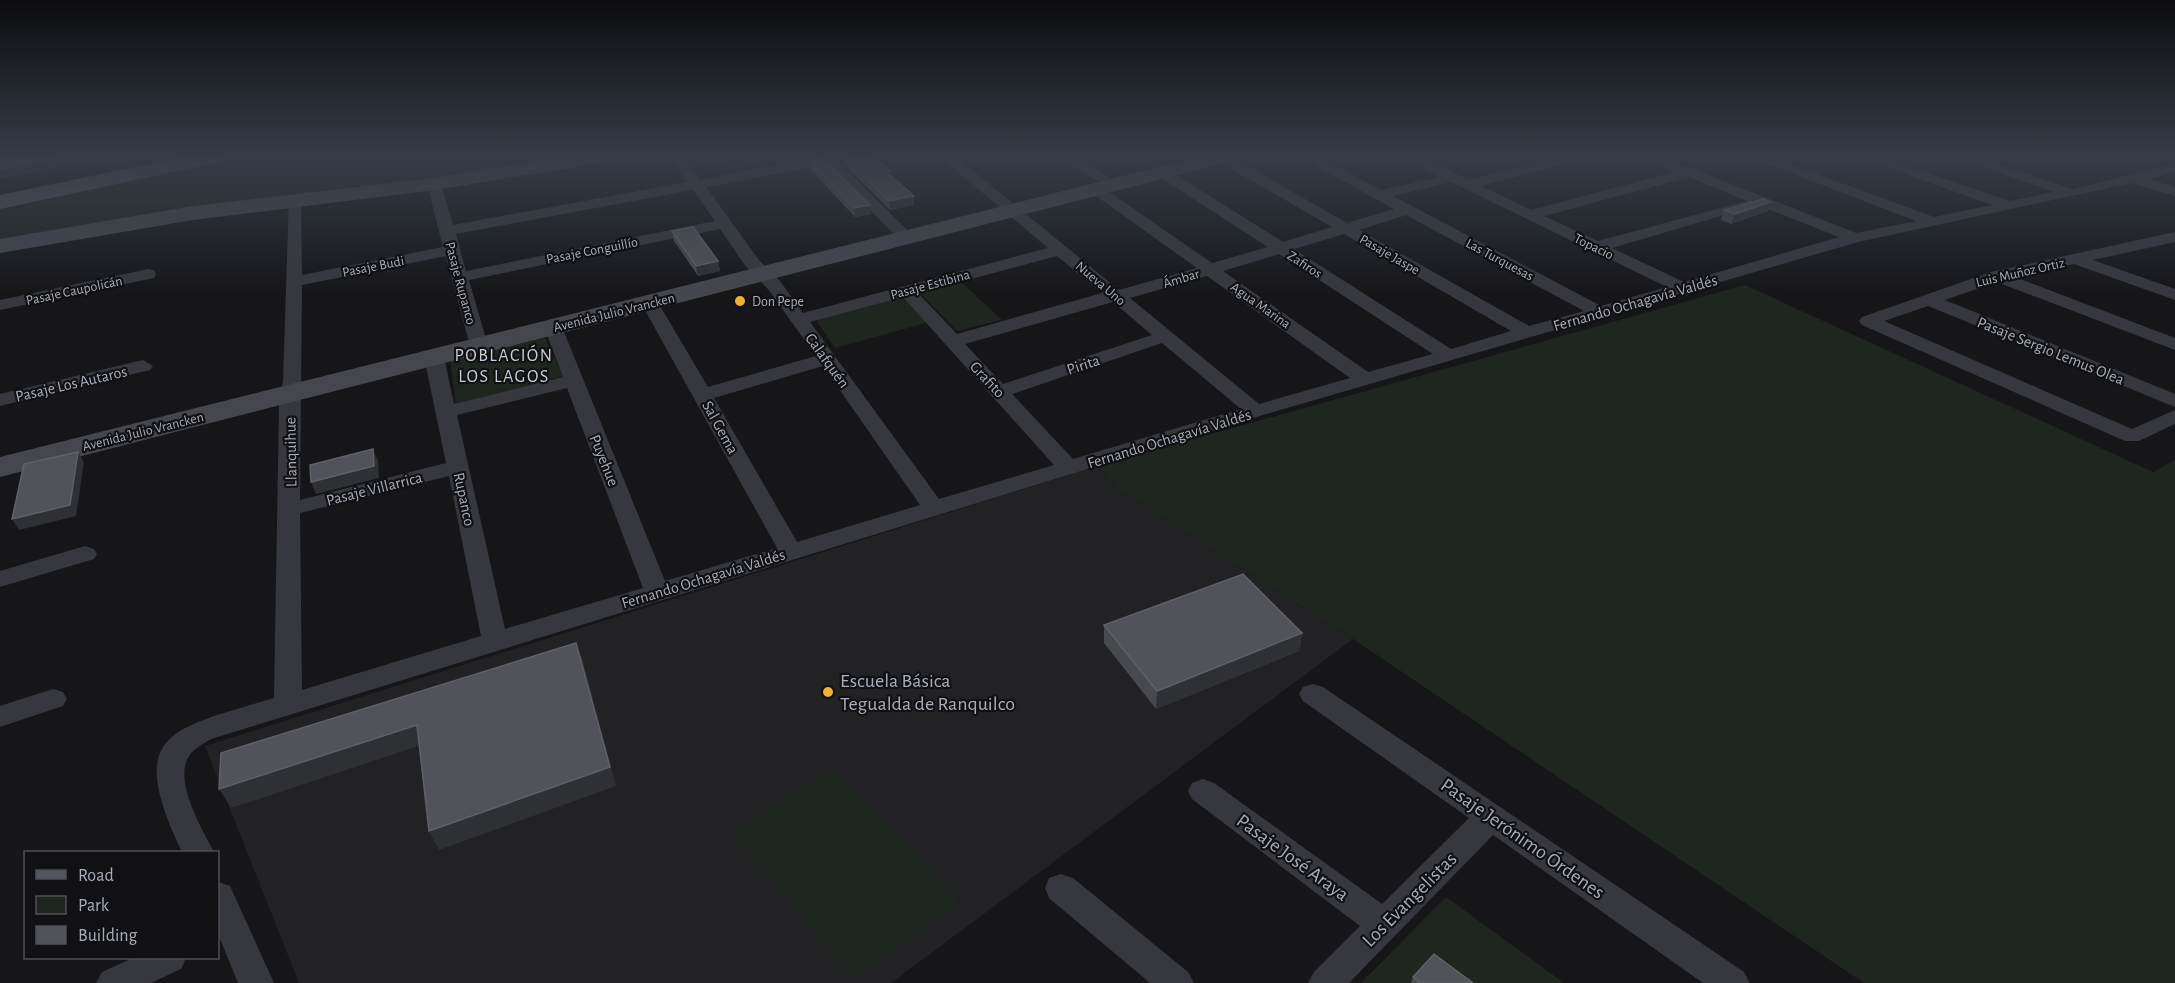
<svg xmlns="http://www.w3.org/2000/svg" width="2175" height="983" font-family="'Alegreya Sans',sans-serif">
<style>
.built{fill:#222225}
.green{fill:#1e261f}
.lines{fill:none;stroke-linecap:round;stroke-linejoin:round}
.street{fill:#37383d;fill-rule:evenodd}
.secondary{fill:#45474d;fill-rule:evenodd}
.primary{fill:#53555c;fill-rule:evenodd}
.wall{fill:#47494d}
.shaded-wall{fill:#2f3033}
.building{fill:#525359;stroke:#5f6168;stroke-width:1.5}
.poi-dot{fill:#f2b134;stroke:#111113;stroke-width:2}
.labels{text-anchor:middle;stroke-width:4.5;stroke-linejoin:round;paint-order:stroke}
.far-street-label{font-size:14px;fill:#a8adb8;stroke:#111113}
.far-poi-label{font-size:14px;fill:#a8adb8;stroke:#111113;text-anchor:start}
.street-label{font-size:16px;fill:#a8adb8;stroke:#111113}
.neighbourhood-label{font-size:18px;letter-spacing:1.5px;fill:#c9ccd4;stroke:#111113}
.near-poi-label{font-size:20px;fill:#a8adb8;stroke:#111113;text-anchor:start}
.near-street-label{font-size:20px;fill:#a8adb8;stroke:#111113}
</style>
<rect width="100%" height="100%" fill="#161618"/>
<path class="built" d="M1097,466L1119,490L1353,639L891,983H299L205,746Z"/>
<path class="green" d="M244,156H595L0,241V208Z
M713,156H761L767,164L724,171Z
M961,282L1002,320L957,331L919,292Z
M1745,285L2153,472L2175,460V983H1864L1353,639L1119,490L1097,466Z
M899,297L905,298L926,323L835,348L817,322L821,318Z
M544,336L563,376L456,405L450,359Z
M832,769L960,901L854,979L731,832Z
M1446,897L1564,983H1361Z"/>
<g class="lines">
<path class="street" d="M669,156H683L700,180L818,156H833L915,238L907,243L901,241L826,165L706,187L759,260L780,281L803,313L1048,248L939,156H955L1119,290L1197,268L1092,193L1090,190L1092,187H1102L1212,263L1268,247L1158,176V170H1168L1283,242L1332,227L1218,161L1217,156H1230L1347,223L1394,209L1298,156H1316L1381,190L1439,177L1400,156H1419L1469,180L1569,156H1595L1481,186L1531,210L1675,172L1640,156H1660L1856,233L1916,221L1747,156H1768L1934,217L1992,205L1855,156H1876L2010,201L2054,192L1951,156H1973L2073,189L2175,164V172L2149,179L2175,187V196L2132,183L1858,242L1263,415L211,739C203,744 194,748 189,756C173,781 202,829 214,852H182C125,732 168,730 274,698L279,405L283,381L289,197L294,196L301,200L302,275L443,247L427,184L429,181L434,180L441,184L453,225L687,182ZM1689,177L1747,201L1598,241L1544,216ZM1451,182L1667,287L1601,306L1393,196ZM693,190L715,221L466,271L456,234ZM1758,205L1839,237L1684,282L1612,248ZM1406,215L1584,311L1529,326L1359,230ZM720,229L747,268L768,289L816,356L708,387L656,299L650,298L641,303L777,548L665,581L562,327L553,322L544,327L563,377L454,404L444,357L434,351L427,353L424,357L446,463L300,500L302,285L446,256L470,346L479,352L488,346L469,280ZM1344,234L1511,331L1451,349L1294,249ZM1279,254L1433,354L1368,372L1223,271ZM1057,256L1102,293L957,334L918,293ZM1207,276L1350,378L1259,404L1130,298ZM903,297L1054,465L939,499L810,322ZM1113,302L1152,335L1003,384L965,344ZM1162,343L1241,409L1073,459L1012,394ZM823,366L920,505L797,542L714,398ZM567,388L643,588L505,629L457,415ZM449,476L481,636L302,690L300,513Z
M1056,156H1074L1121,185L1114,189L1109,188Z
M2175,232V242L2093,260L2175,289V300L2074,264L2015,277L2175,338V350L1997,282L1945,300L2175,394V407L1928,306L1884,321L2132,429L2175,410V424L2139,441H2125L1862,325L1859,321L1862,317L1991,272Z
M148,269L154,270L156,274L154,278L0,310V300Z
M143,360L153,366L150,370L0,406V394Z
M85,546L94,549L97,554L94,559L0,587V571Z
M1313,684L1323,687L1744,972L1750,983H1703L1493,835L1349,983H1308L1314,972L1360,926L1192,799L1188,791L1192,783L1203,779L1214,783L1382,904L1469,818L1303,701L1299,694L1303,687Z
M53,689L63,692L67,699L63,706L0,727V706Z
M1061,874L1073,878L1188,972L1194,983H1150L1049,898L1045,888L1049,878Z
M218,882L230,886L274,983H238L218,934Z
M133,958H186L181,969L151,983H96L102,972Z"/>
<path class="secondary" d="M566,156H616L606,162L434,190L193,220L0,253V239L193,206L434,178Z
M1203,156H1239L1236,160L0,477V457Z"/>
<path class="primary" d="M189,156H230L220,162L0,209V195Z"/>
</g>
<path class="wall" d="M843,156H873L890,175L914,205L890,210L844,164Z
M809,162L870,205L871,214L855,217L811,170Z
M1771,202L1768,211L1731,224L1721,220L1724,210Z
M672,231L718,261L720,271L698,276L674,241Z
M1104,625L1302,633L1299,651L1156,709L1104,643Z
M1413,977L1473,983H1411Z"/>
<path class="shaded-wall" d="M69,156H117L0,179V169Z
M914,196V205L890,210L889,201Z
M1771,202L1768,211L1731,224L1735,214Z
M870,205L871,214L855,217L854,208Z
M718,261L720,271L698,276L696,266Z
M373,449L378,461L379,478L316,494L311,482Z
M78,452L84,462L76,516L19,530L12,519Z
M1302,633L1299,651L1156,709L1157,691Z
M576,643L583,661L616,786L439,850L429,831Z
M417,725L425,744L231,808L219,789Z"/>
<path class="building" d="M0,156H69L0,169Z
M844,156H873L890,171L887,172L914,196L889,201Z
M824,159L870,205L854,208L809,162Z
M1763,199L1771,202L1735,214L1724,210Z
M693,227L718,261L696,266L672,231Z
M373,449L374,466L311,482L310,465Z
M78,452L70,505L12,519L24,464Z
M1243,574L1302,633L1157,691L1104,625Z
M576,643L610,767L429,831L417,725L219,789L221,753Z
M1434,954L1473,983H1420L1413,977Z"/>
<linearGradient id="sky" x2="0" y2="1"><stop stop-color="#0c0c0d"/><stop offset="0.53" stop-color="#363c48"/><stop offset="1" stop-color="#363c48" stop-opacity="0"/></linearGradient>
<rect width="2175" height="294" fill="url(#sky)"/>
<g class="poi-dot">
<circle cx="740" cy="301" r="6"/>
<circle cx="828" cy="692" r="6"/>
</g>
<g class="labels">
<g class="far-street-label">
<text transform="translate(1594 246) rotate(26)" y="5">Topacio</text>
<text transform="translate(592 250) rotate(-11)" y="5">Pasaje Conguillío</text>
<text transform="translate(1390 254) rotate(30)" y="5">Pasaje Jaspe</text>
<text transform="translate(1500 259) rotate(28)" y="5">Las Turquesas</text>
<text transform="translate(1305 264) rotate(33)" y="5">Zafiros</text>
<text transform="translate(373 266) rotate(-11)" y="5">Pasaje Budi</text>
<text transform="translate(2020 272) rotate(-13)" y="5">Luis Muñoz Ortiz</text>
<text transform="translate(1181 278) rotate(-17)" y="5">Ámbar</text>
<text transform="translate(461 283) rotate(75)" y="5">Pasaje Rupanco</text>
<text transform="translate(1101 283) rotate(40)" y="5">Nueva Uno</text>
<text transform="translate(930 284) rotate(-15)" y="5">Pasaje Estibina</text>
<text transform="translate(74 290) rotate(-12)" y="5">Pasaje Caupolicán</text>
<text transform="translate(1261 305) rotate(35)" y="5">Agua Marina</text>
<text transform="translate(614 312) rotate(-14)" y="5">Avenida Julio Vrancken</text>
<text transform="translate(143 431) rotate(-14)" y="5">Avenida Julio Vrancken</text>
</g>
<g class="far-poi-label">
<text x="752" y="306">Don Pepe</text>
</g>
<g class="street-label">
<text transform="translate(1635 302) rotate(-16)" y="6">Fernando Ochagavía Valdés</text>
<text transform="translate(2051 350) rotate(22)" y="6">Pasaje Sergio Lemus Olea</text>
<text transform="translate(828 360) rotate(54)" y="6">Calafquén</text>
<text transform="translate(1083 364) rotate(-18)" y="6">Pirita</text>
<text transform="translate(988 379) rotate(47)" y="6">Grafito</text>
<text transform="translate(71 383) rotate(-13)" y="6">Pasaje Los Autaros</text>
<text transform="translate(721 427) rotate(61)" y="6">Sal Gema</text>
<text transform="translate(1169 438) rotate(-17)" y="6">Fernando Ochagavía Valdés</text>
<text transform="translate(290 452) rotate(-91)" y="6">Llanquihue</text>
<text transform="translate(605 460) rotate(68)" y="6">Puyehue</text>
<text transform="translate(374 488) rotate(-14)" y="6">Pasaje Villarrica</text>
<text transform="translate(465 499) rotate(78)" y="6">Rupanco</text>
<text transform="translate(703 578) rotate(-17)" y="6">Fernando Ochagavía Valdés</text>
</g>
<g class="neighbourhood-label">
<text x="504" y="361">POBLACIÓN<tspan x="504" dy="21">LOS LAGOS</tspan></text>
</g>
<g class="near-poi-label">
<text x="840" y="687">Escuela Básica<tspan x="840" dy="23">Tegualda de Ranquilco</tspan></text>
</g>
<g class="near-street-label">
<text transform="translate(1523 838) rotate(35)" y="7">Pasaje Jerónimo Órdenes</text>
<text transform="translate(1293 857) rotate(36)" y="7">Pasaje José Araya</text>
<text transform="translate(1409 899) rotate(-45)" y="7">Los Evangelistas</text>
</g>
</g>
<rect x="24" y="851" width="195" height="108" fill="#111113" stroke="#4d4f55" stroke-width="1.5"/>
<rect x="36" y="870" width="30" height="9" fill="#53555c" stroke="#4d4f55" stroke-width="1.5"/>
<text x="78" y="881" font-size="18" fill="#a8adb8">Road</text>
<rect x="36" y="896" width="30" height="18" fill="#1e261f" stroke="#4d4f55" stroke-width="1.5"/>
<text x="78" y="911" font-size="18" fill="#a8adb8">Park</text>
<rect x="36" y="926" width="30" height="18" fill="#525359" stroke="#4d4f55" stroke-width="1.5"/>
<text x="78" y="941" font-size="18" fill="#a8adb8">Building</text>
</svg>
